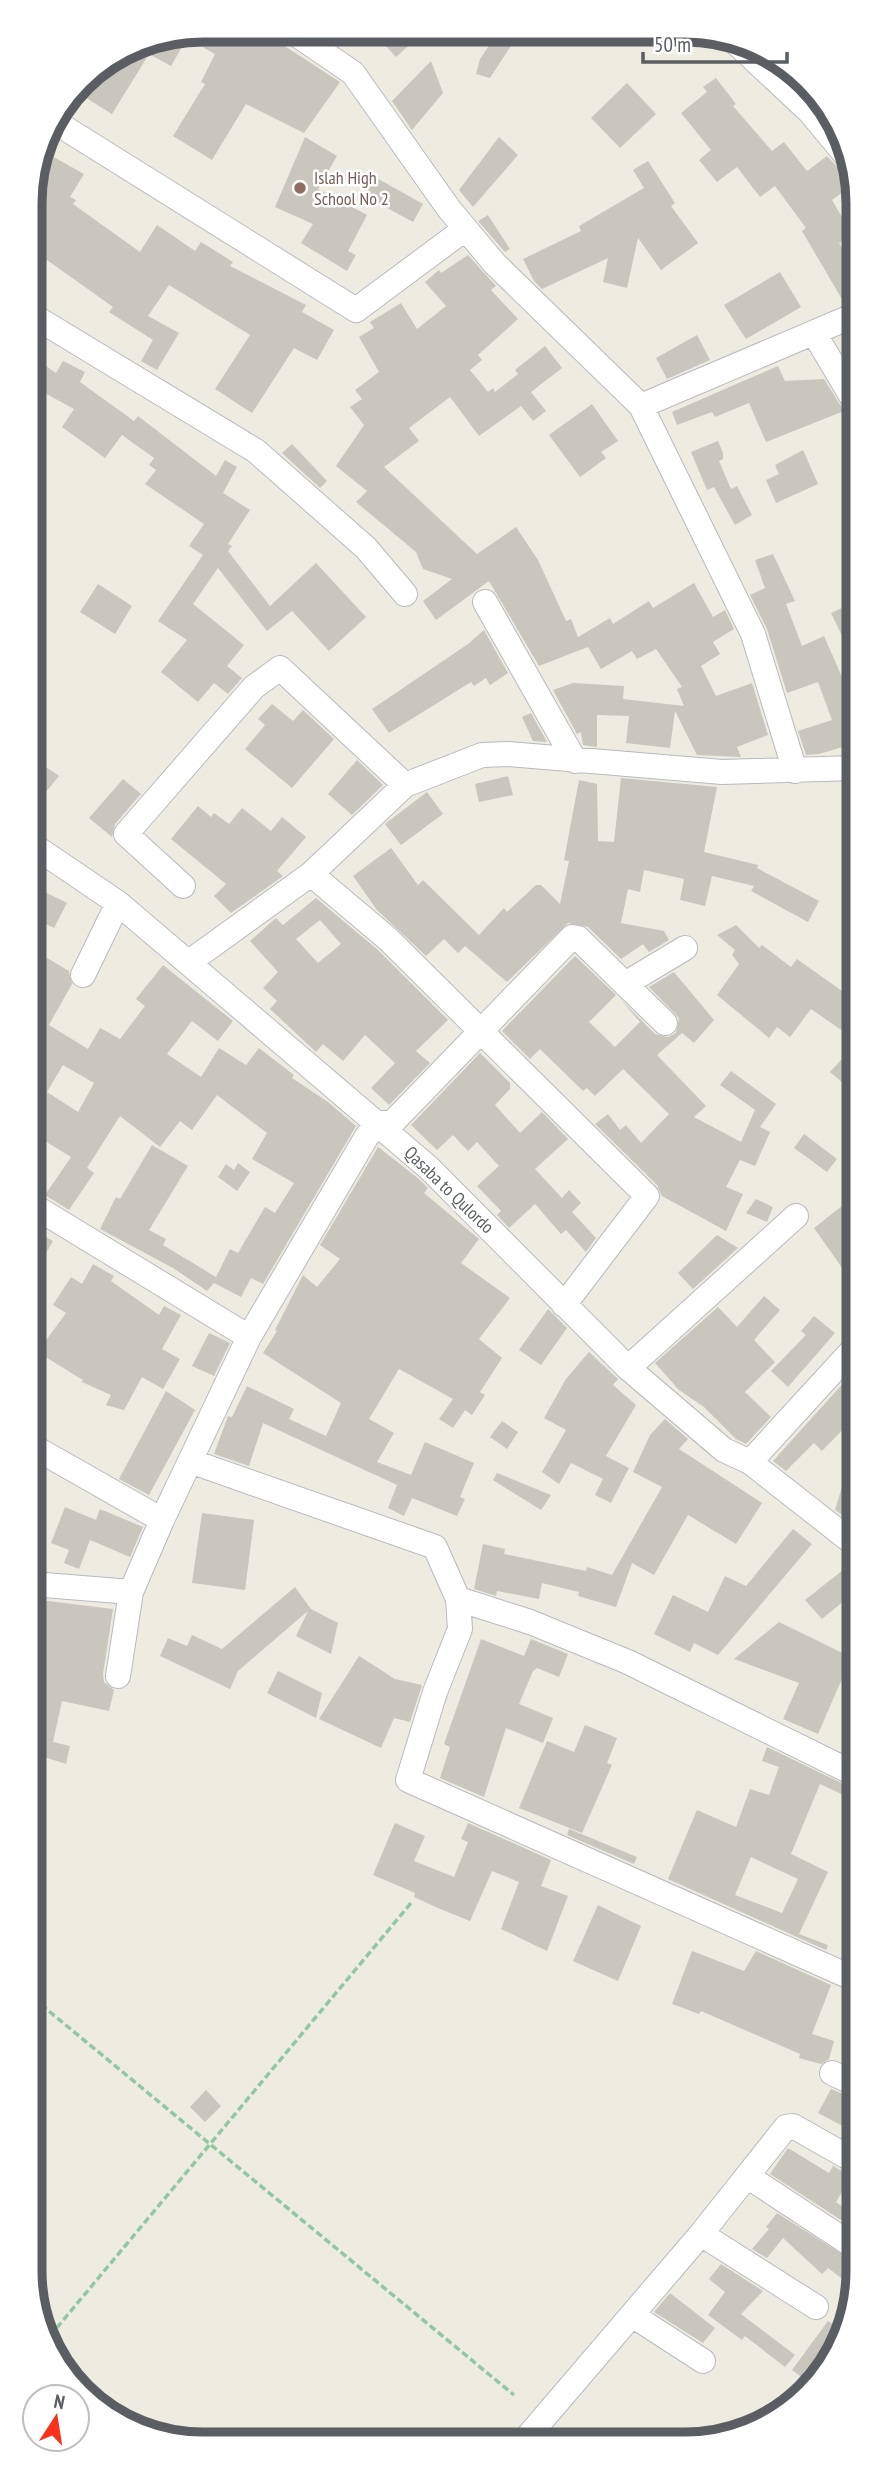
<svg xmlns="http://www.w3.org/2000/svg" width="888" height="2474" font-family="'PT Sans Narrow',sans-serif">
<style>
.building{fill:#c9c6be;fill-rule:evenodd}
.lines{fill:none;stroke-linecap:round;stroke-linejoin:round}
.minor-casing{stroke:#b7babf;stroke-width:26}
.path{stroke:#92c7a2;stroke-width:3.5;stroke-dasharray:7 3.5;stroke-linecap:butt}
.minor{stroke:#fff;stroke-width:24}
.education-dot{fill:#8d6e63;stroke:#fff;stroke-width:2.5}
.labels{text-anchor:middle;stroke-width:5;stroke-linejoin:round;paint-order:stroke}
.education-label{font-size:18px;fill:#785e54;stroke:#fff;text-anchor:start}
.street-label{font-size:18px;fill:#5a5e63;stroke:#fff}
.rim{fill:none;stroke:#5a5e63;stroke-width:9}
</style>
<rect width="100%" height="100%" fill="#eeebe1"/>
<path class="building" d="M203,30H260L340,82L304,133L246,104L212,160L173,136L205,84L201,82L215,54L187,38L171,66L149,54L112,114L75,91L88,73L110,60L122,67L137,43Z
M372,31H406L415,40L396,57Z
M498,32H520L490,78L476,74L480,59Z
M431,61L443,93L412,130L392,101Z
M716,78L736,104L733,106L772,151L784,142L807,171L827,156L843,173L855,174V183L832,200L853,236L839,243L855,270V294L843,301L802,231L806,228L775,186L760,197L737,167L717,182L699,160L711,150L681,113L707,92L703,87Z
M627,83L656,114L620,148L591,118Z
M305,137L337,156L318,189L367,215L348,251L356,255L347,271L301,243L313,224L275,207Z
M499,137L518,155L473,207L459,190Z
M41,150L84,174L70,197L76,200L73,204L140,252L157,225L195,251L201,242L233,262L230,266L306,305L302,312L334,330L317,360L294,348L252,413L215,389L250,335L169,285L148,316L179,333L157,370L141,361L153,340L109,312L113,307L47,260L30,286V191Z
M648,161L675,203L671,206L698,243L661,270L638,238L627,288L603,282L608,258L542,289L534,281L523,259L581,231L579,226L644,188L633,170Z
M373,176L423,204L413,222L363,195Z
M488,215L510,249L505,252L478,221Z
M468,255L496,286L491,290L518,319L478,355L482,360L470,370L488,392L493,388L495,392L518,374L515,370L545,346L562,368L531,392L546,411L533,421L521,406L479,436L450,397L409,428L419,441L384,467L477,554L516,527L538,560L566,621L571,619L578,637L610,618L613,624L649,601L653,608L694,583L713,617L725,610L734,629L713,642L720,654L701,666L716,696L752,683L768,735L737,747L741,757L697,755L675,711L670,748L626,743L629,716L597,715V747L583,745L581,732L577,734L553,690L573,683L624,686L623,699L684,706L677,689L682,687L656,649L637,659L632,651L601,669L588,647L539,666L489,581L436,620L423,601L452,579L423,569L416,552L356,502L367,491L336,466L364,425L350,407L362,399L355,390L379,372L359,337L374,328L370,322L401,303L417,329L446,306L425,282L439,270L441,273Z
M780,272L801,307L746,339L724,305Z
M697,335L710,360L667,379L656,358Z
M30,355L56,373L63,361L85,372L80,382L134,421L138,416L216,476L225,460L237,467L223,493L250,510L228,544L232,546L228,551L270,606L316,563L366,617L329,651L292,611L267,631L218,568L193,604L244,645L227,666L242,678L228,694L214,683L198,702L161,672L187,640L158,621L203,555L189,546L204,524L145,484L156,470L149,465L154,458L122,435L105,458L62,427L74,409L30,385Z
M778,366L785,381L824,379L844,411L766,442L749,403L715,417L712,412L677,425L672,412Z
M592,404L618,441L601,452L606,458L580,477L549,435Z
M718,441L723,453V459L719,461L731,489L737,486L752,515L735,525L714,487L707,490L691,452Z
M292,444L327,481L320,488L282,453Z
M803,450L818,484L776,503L766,480L779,474L775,465Z
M773,554L795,601L786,604L802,646L824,636L846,686L856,683V743L819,754L806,755L798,731L832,720L818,682L787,693L767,629L750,595L765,588L755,560Z
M98,584L132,606L115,634L80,612Z
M855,602L856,634L844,640L831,613Z
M484,630L508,673L490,685L486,678L474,686L471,682L389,733L372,709L468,644Z
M272,704L293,721L303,710L334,739L292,788L245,749L265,725L258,719Z
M531,713L547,742L533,741L522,717Z
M31,757L59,776L31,810Z
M357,760L383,785L352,815L328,794Z
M508,776L513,795L479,802L475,784Z
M621,778L717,787L704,852L758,865L757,868L819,901L808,922L751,891L754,886L712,876L705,906L680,900L684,879L644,870L640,892L628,889L621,923L664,931L669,940L649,952L643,944L621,959L588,927L568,923L507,982L465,946L458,953L444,939L426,956L377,910L353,876L391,848L418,885L423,880L479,935L504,908L507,912L536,885H541L560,904L569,861L564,860L579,780L597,784L598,841L614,842Z
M123,779L141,794L115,824L112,837L89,818Z
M427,792L443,814L401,845L385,824Z
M198,806L211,817L214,813L229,824L242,808L271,831L282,817L306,837L277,871L283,876L231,913L214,896L226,884L171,839Z
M31,885L67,903L54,928L31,917Z
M316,898L378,950L448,1020L416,1051L430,1063L389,1105L371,1088L395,1063L365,1035L343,1061L323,1044L316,1052L270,1009L277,1001L263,988L278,972L250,941L276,918L283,925ZM320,920L341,944L318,963L296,939Z
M736,925L759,948L762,945L791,967L797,959L856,1001V1040L811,1009L790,1037L777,1027L769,1038L717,995L739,964L732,955L735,950L717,935Z
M575,956L616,995L589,1022L615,1047L640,1022L621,1000L655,1034L668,1037L676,1033L679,1018L649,987L674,972L714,1020L694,1043L682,1033L657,1055L706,1106L694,1117L741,1142L755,1110L720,1085L731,1071L776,1104L760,1127L770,1132L755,1166L740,1160L726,1187L743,1194L726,1231L662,1196L657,1185L595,1124L608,1114L620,1130L626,1125L641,1143L669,1114L623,1069L595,1096L587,1088L583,1091L540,1049L530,1059L502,1031Z
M47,958L69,971L72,984L49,1025L88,1049L100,1028L120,1039L145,1006L136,999L163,965L233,1021L218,1041L192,1021L167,1054L201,1077L219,1048L246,1065L259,1048L294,1075L292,1078L328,1102L356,1126L263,1284L251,1278L241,1297L214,1283L207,1291L173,1268L100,1229L116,1197L120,1199L152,1145L188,1166L149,1230L166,1239L163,1245L216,1277L230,1249L238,1253L265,1207L275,1213L294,1183L252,1159L267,1133L217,1095L192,1130L180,1121L160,1147L120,1116L87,1168L94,1173L69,1210L45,1195L71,1157L32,1133L31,1041L37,1032L31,1028V986ZM63,1065L94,1083L78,1112L47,1092Z
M856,1044V1069L843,1083L830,1072Z
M480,1053L510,1083V1089L495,1105L520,1133L542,1112L568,1139L535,1169L562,1198L569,1190L581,1203L572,1212L596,1238L586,1252L566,1230L561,1234L535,1204L509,1228L497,1215L501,1211L477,1186L499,1166L477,1142L468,1151L453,1135L437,1150L411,1125Z
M804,1134L837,1159L827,1172L794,1148Z
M378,1147L419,1179L428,1188L424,1193L479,1239L461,1263L510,1298L479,1339L502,1358L480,1392L485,1395L472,1415L465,1410L453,1428L439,1419L453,1399L399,1369L369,1419L394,1433L377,1462L411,1475L425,1442L474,1463L460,1497L465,1499L457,1516L412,1498L404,1516L388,1508L397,1485L263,1423L249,1466L214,1454L228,1416L232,1417L247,1386L294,1409L289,1419L326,1436L341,1403L263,1353L277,1331L275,1330L303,1275L317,1287L340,1259L320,1245Z
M238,1163L250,1172L237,1191L218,1177L226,1164L234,1170Z
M856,1195V1263L845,1272L814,1228Z
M756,1199L773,1207L767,1222L746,1213Z
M32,1229L53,1241L32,1278Z
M717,1235L738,1248L693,1289L678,1273Z
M93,1264L114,1276L111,1281L159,1315L164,1306L181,1315L162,1349L180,1359L163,1389L142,1377L124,1410L106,1405L111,1395L82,1382L83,1380L47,1358L32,1384V1330L47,1339L66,1313L53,1305L71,1277L82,1284Z
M764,1296L780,1310L754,1340L775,1362L745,1392L771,1417L746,1444L736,1439L704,1407L679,1390L655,1363L718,1307L737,1327Z
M548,1309L567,1328L541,1365L519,1350Z
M814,1316L835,1333L788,1387L771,1371L806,1335L801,1331Z
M209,1333L230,1343L214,1376L192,1366Z
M589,1352L618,1379L613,1385L636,1405L606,1456L629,1468L611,1503L595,1495L603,1479L571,1463L559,1484L542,1472L566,1430L544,1418L566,1379Z
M857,1368V1415L822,1451L814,1443L786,1471L773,1461Z
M166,1391L195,1410L149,1495L119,1479Z
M665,1419L688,1439L679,1449L762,1503L736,1544L688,1515L654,1575L632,1563L616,1607L578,1596L579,1592L542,1583L539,1599L497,1591L496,1596L474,1589L483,1544L505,1549L504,1554L586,1571L587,1567L612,1575L662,1487L633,1472L650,1435Z
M502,1421L518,1432L507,1449L490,1437Z
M853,1450L857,1451V1496L850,1520L835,1510Z
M497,1473L551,1495L541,1510L493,1480Z
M65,1507L96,1520L100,1509L143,1527L130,1557L90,1540L79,1569L64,1563L69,1550L51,1543Z
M202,1513L254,1520L245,1590L192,1583Z
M793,1529L812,1544L718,1655L694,1643L690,1652L654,1634L673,1595L708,1612L725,1576L746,1586Z
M848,1566L857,1573V1590L822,1619L805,1600Z
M295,1587L311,1609L338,1623L331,1654L296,1636L308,1611L238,1671L230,1689L160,1656L168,1638L187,1646L192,1635L222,1649Z
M32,1599L113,1609L103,1674L104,1682L114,1690L109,1711L62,1701L53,1742L70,1746L66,1764L32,1753V1658L39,1630L32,1629Z
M779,1622L857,1660V1681L844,1674L818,1734L783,1719L799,1683L734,1659Z
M481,1639L524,1656L531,1639L568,1654L559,1677L537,1668L533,1671L519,1704L553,1718L543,1743L506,1728L484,1797L440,1778L450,1747L444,1744Z
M359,1656L395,1679L422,1685L410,1722L394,1718L381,1748L319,1719Z
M278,1671L322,1693L316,1718L267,1693Z
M585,1725L617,1738L607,1763L612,1765L582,1833L519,1808L547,1741L574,1752Z
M767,1747L854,1789L850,1798L820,1784L791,1854L828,1872L799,1934L828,1945L826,1950L668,1879L697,1810L736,1827L750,1789L769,1795L779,1767L762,1761ZM751,1857L798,1879L782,1913L735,1895Z
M395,1823L425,1836L414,1861L454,1877L468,1842L461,1839L468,1823L551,1860L541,1886L568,1896L547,1951L501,1929L519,1882L492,1871L470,1921L438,1908L414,1897L415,1893L373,1875Z
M569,1829L637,1857L634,1864L567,1835Z
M598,1905L641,1926L618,1981L573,1961Z
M692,1951L744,1971L756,1951L831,1985L812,2034L834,2041L829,2059L821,2064L799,2058L800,2054L701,2011L699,2014L672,2004Z
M831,2089L858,2100V2134L818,2113Z
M206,2090L221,2106L205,2122L190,2107Z
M788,2148L829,2173L833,2166L851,2176L836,2202L858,2218V2231L770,2174Z
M777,2213L858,2264L856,2289L828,2268L822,2274L783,2238L767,2258L752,2249L769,2229L766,2227Z
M721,2264L763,2291L741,2314L795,2355L785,2367L745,2336L742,2340L708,2315L725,2292L709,2279Z
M670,2293L715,2328L703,2343L654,2312Z
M855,2293L845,2337L814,2386L792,2370L828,2321L832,2324Z"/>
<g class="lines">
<defs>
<path id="minor" d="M290,30L353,73L449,209L495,264L641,406L753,634L795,771
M734,41L810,112L849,159
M52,120L356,310L465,229
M30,314L256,451L366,548L405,594
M814,333L855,402
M641,406L855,315
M485,602L575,761
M31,844L118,903L429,1168L628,1368L724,1450L750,1462L857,1546
M311,874L388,939L647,1196L564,1305
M183,886L126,834L254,687L280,668L405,785
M189,962L311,874L405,785L482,755L508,754L722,772L856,768
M83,975L118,903
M625,984L685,948
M32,1205L249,1337
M628,1368L796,1216
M32,1446L162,1520
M190,1461L435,1547L458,1599L530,1622L628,1662L857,1775
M750,1462L857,1345
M32,1584L131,1592
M458,1599L460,1629L435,1692L408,1780L857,1980
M118,1676L131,1592L162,1520L249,1337L367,1136L378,1124L393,1122L572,937L578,938L665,1023
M832,2073L858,2085
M747,2176L858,2249
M701,2234L816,2307
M632,2315L703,2361
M524,2441L701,2234L786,2127L793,2126L858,2163"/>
</defs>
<use href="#minor" class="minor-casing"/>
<path class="path" d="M33,1998L514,2395
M50,2336L411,1903"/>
<use href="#minor" class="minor"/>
</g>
<circle class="education-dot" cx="300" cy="188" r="7"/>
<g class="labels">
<g class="education-label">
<text x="314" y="184">Islah High<tspan x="314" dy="21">School No 2</tspan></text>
</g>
<g class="street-label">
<text transform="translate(449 1190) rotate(44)" y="6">Qasaba to Qulordo</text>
</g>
</g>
<path d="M0 0H888V2474H0ZM203 42H685A161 161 0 0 1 846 203V2271A161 161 0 0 1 685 2432H203A161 161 0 0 1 42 2271V203A161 161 0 0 1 203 42Z" fill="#fff" fill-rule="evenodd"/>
<path class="rim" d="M203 42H685A161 161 0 0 1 846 203V2271A161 161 0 0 1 685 2432H203A161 161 0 0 1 42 2271V203A161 161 0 0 1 203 42Z"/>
<g transform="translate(56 2418) rotate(12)"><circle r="33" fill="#ffffff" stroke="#bdbfc1" stroke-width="2"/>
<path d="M0-5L12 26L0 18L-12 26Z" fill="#f9311c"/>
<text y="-10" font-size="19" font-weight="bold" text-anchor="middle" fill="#5a5e63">N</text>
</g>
<path d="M643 52v10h144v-10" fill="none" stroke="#5a5e63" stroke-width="3.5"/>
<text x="654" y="52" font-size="21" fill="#5a5e63" stroke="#ffffff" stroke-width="5" paint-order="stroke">50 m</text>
</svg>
